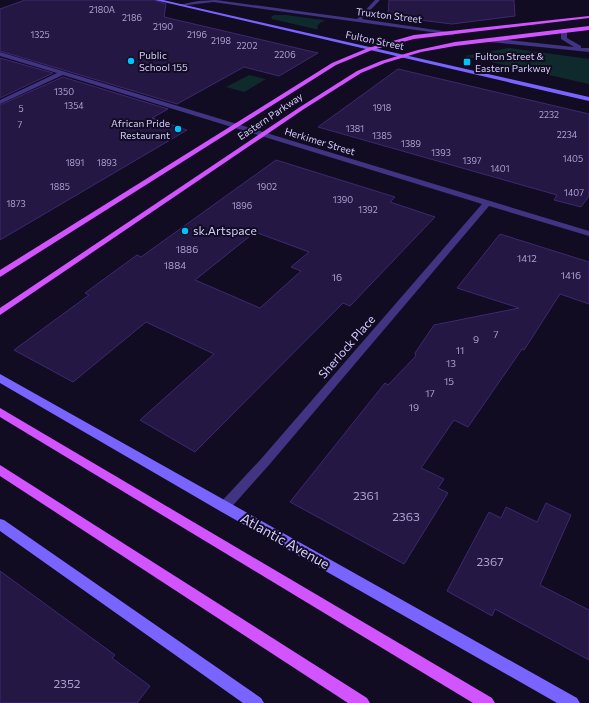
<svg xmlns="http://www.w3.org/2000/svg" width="589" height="703" font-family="Commissioner,sans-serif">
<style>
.green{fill:#0f2a2c}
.building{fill:#251744;stroke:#3e2871;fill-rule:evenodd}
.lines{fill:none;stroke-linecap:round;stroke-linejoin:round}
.minor{fill:#403483;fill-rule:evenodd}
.secondary{fill:#7964ff;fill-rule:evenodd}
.primary{fill:#d254ff;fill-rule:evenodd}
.poi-dot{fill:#00c3f8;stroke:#120c22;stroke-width:1.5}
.labels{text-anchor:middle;stroke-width:4;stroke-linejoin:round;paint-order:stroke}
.far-number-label{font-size:9px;fill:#aba0d0}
.far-street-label{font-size:10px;fill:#d8cdff;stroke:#120c22}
.far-poi-label{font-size:10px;fill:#d8cdff;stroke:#120c22;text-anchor:start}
.number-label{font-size:10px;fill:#aba0d0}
.poi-label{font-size:12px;fill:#d8cdff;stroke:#120c22;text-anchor:start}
.street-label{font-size:12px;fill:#d8cdff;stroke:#120c22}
.near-number-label{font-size:12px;fill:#aba0d0}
.near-street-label{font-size:14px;fill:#d8cdff;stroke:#120c22}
</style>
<rect width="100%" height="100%" fill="#120c22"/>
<path class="green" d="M274,15H286L323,20L325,21L321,22L317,26L318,29H315L272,19L271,17Z
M509,48L589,59V84L464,56Z
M249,75L266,79L244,92L226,87Z"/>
<path class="building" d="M25,0H154L166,4L164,17L318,53L279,76L244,67L177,104L0,51V9Z
M389,0H514L515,16L452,24L388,16Z
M0,58L53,73L0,98Z
M398,69L589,114V196L581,207L554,200L557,195L318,127Z
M63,77L168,109L152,118L187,130L0,240V105Z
M276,160L395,197L390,202L435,217L350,306L343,303L195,452L140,420L214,354L146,322L73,382L14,350L89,295L85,293L137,255L141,257ZM255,232L309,252L291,267L301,271L260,308L195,280Z
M500,234L589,262V304L560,294L524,350L522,349L468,427L454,420L421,468L444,479L438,488L448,493L404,564L290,502L385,383L388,385L416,356L415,353L434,325L519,308L457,288Z
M546,503L571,515L540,585L589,610V660L495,609L492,616L447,591L489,512L501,518L506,507L537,522Z
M0,571L115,655L112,658L150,686L137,703H0Z"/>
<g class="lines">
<path class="minor" d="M216,0L357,19L375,0H380L362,19L456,33L453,35L213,2L180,6L178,5L198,1Z
M564,29L567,31V38L581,46V48H589V52L490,42L487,40L490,38L574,47L561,39V31Z
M0,52L589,231V236L489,206L269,465L228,511L224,512L220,511L218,507L220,503L261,459L482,204L63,75L0,104V100L57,73L0,56Z"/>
<path class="secondary" d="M155,0H163L589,97V101Z
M0,374L577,698L580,703H557L220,511L0,383Z
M0,519L4,520L261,698L264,703H243L0,531Z"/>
<path class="primary" d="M589,16V18L414,39L372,50L336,65L0,277V270L332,63L368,48L414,35Z
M589,26V30L455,46L421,52L385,63L361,73L304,109L0,315V308L300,107L357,71L381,61L418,50L455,42Z
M0,408L492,698L495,703H473L0,417Z
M0,465L367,698L370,703H348L0,476Z"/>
</g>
<g class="poi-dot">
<circle cx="131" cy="61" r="4"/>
<rect x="463" y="58" width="8" height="8" rx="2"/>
<circle cx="178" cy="129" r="4"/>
<circle cx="185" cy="231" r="4"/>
</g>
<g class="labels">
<g class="far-number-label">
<text x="102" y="13">2180A</text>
<text x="132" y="21">2186</text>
<text x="163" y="30">2190</text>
<text x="40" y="38">1325</text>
<text x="197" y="38">2196</text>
<text x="221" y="44">2198</text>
<text x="247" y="49">2202</text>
<text x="285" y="58">2206</text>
<text x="64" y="95">1350</text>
<text x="74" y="109">1354</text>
<text x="382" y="111">1918</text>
<text x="21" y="112">5</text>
<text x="549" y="118">2232</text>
<text x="20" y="128">7</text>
<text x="355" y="132">1381</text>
<text x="567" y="138">2234</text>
<text x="382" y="139">1385</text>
<text x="411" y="147">1389</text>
<text x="441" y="156">1393</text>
<text x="573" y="162">1405</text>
<text x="472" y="164">1397</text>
<text x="75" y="166">1891</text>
<text x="107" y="166">1893</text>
<text x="500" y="172">1401</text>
<text x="60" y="190">1885</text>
<text x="267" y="190">1902</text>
<text x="574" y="196">1407</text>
<text x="343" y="203">1390</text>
<text x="16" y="207">1873</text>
<text x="242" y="209">1896</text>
<text x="368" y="213">1392</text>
</g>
<g class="far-street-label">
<text transform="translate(389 15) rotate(7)" y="4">Truxton Street</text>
<text transform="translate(375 40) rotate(12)" y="4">Fulton Street</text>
<text transform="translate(270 116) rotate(-34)" y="4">Eastern Parkway</text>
<text transform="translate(320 141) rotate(17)" y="4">Herkimer Street</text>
</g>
<g class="far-poi-label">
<text x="139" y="59">Public<tspan x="139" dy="12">School 155</tspan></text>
<text x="475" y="60">Fulton Street &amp;<tspan x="475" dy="12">Eastern Parkway</tspan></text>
<text x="170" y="127" text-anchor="end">African Pride<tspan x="170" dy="12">Restaurant</tspan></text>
</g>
<g class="number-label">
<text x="187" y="253">1886</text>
<text x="527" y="262">1412</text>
<text x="175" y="269">1884</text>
<text x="571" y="279">1416</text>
<text x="337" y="281">16</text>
<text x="496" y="338">7</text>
<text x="476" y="343">9</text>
<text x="460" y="354">11</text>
<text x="451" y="367">13</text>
<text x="449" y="385">15</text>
<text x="430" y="397">17</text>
<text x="414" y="411">19</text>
</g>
<g class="poi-label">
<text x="193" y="235">sk.Artspace</text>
</g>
<g class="street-label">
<text transform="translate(347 347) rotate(-49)" y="4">Sherlock Place</text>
</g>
<g class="near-number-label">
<text x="366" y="500">2361</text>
<text x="406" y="521">2363</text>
<text x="490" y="566">2367</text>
<text x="67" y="688">2352</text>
</g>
<g class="near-street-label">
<text transform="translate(285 541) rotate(29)" y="5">Atlantic Avenue</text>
</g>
</g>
</svg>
